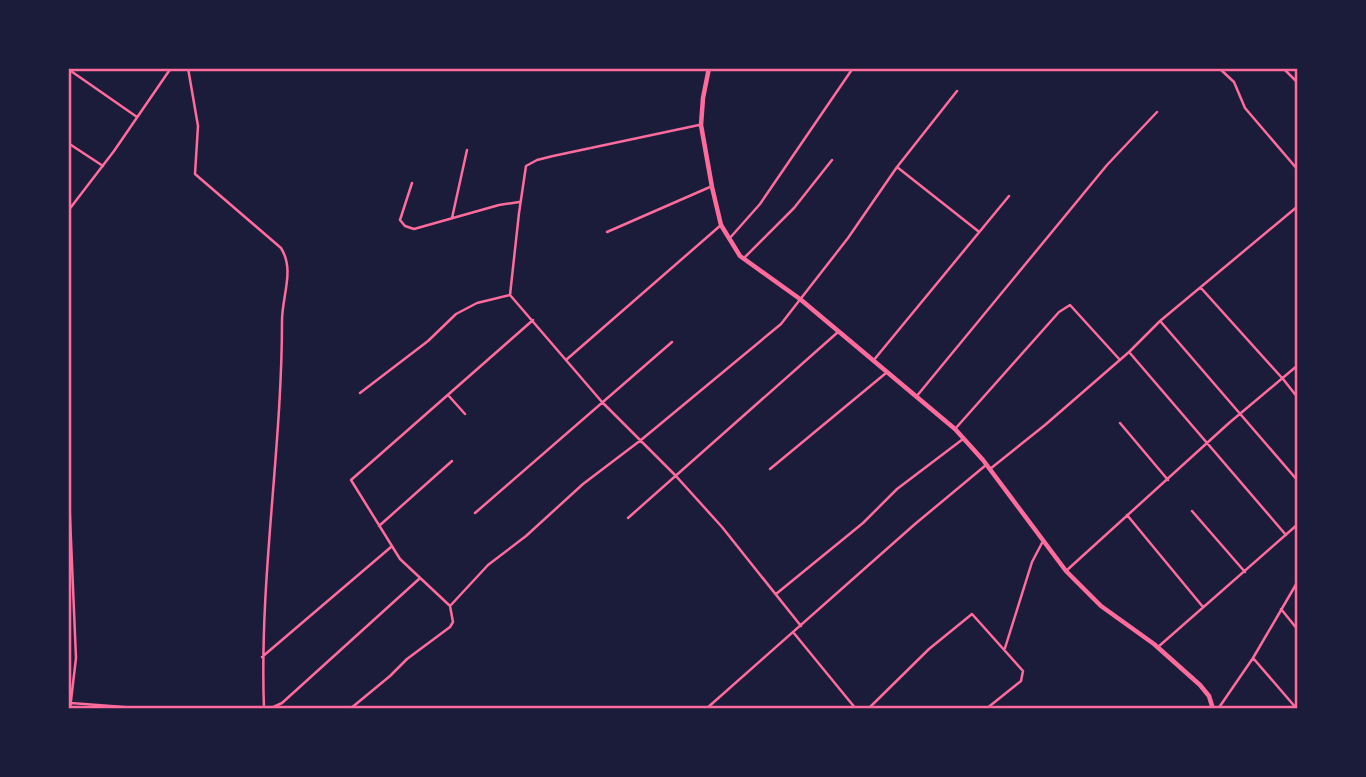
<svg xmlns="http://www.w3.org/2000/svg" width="1366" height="777" font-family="Overpass,sans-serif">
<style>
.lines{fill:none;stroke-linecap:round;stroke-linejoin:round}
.minor{stroke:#ff6b9d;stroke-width:2.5}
.secondary{stroke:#ff6b9d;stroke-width:4.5}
.neatline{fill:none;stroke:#ff6b9d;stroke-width:2.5}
</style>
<rect width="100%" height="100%" fill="#1b1b3a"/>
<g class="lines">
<path class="minor" d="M188,68L198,126L195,174L281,248C295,270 282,296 282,321C282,450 259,579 264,709
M1219,68L1234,82L1245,108L1298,170
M1283,68L1298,83
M68,69L137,117
M699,125L553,156L537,160L526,166L519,213L510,295L602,402L675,475L722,527L801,626
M68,143L103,166
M897,167L978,231
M412,183L400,220L405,226L414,229L499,205L519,202
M68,211L114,151L171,68
M452,218L467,150
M607,232L710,187
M729,239L760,204L853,68
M743,259L794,208L832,160
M1201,288L1283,379L1298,398
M1161,322L1298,481
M1129,352L1286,535
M566,360L721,225
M873,361L1009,196
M360,393L428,341L456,314L477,303L510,295
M448,395L465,414
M916,397L1107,165L1157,112
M1120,423L1168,480
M955,429L1059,312L1070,305L1120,360
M770,469L886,373
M990,469L1045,425L1129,352L1160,321L1298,206
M68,470L76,658L70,709
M1192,511L1245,572
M475,513L672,342
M1127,515L1203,607
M628,518L838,332
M379,526L452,461
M1066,571L1229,423L1298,365
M776,594L863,523L897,489L963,439
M449,605L400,559L351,480L533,320
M1281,609L1298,630
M793,632L856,709
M1158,647L1298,524
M1005,648L1032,562L1043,541
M262,657L391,547
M1253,658L1297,709
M71,703L150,709
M269,709L282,703L419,579
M350,709L390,676L407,659L450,627L453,622L450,606L488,565L526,536L583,484L641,440L781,324L848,238L897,167L957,91
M706,709L915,524L986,465
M868,709L929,649L972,614L1023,671L1021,681L986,709
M1218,709L1253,658L1298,581"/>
<path class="secondary" d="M709,68L703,98L701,125L712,187L721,225L740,256L800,299L955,429L983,460L1066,571L1101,606L1154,644L1200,685L1209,696L1213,709"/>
</g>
<rect width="1366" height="777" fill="none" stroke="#1b1b3a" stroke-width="140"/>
<rect x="70" y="70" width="1226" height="637" class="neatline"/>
</svg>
